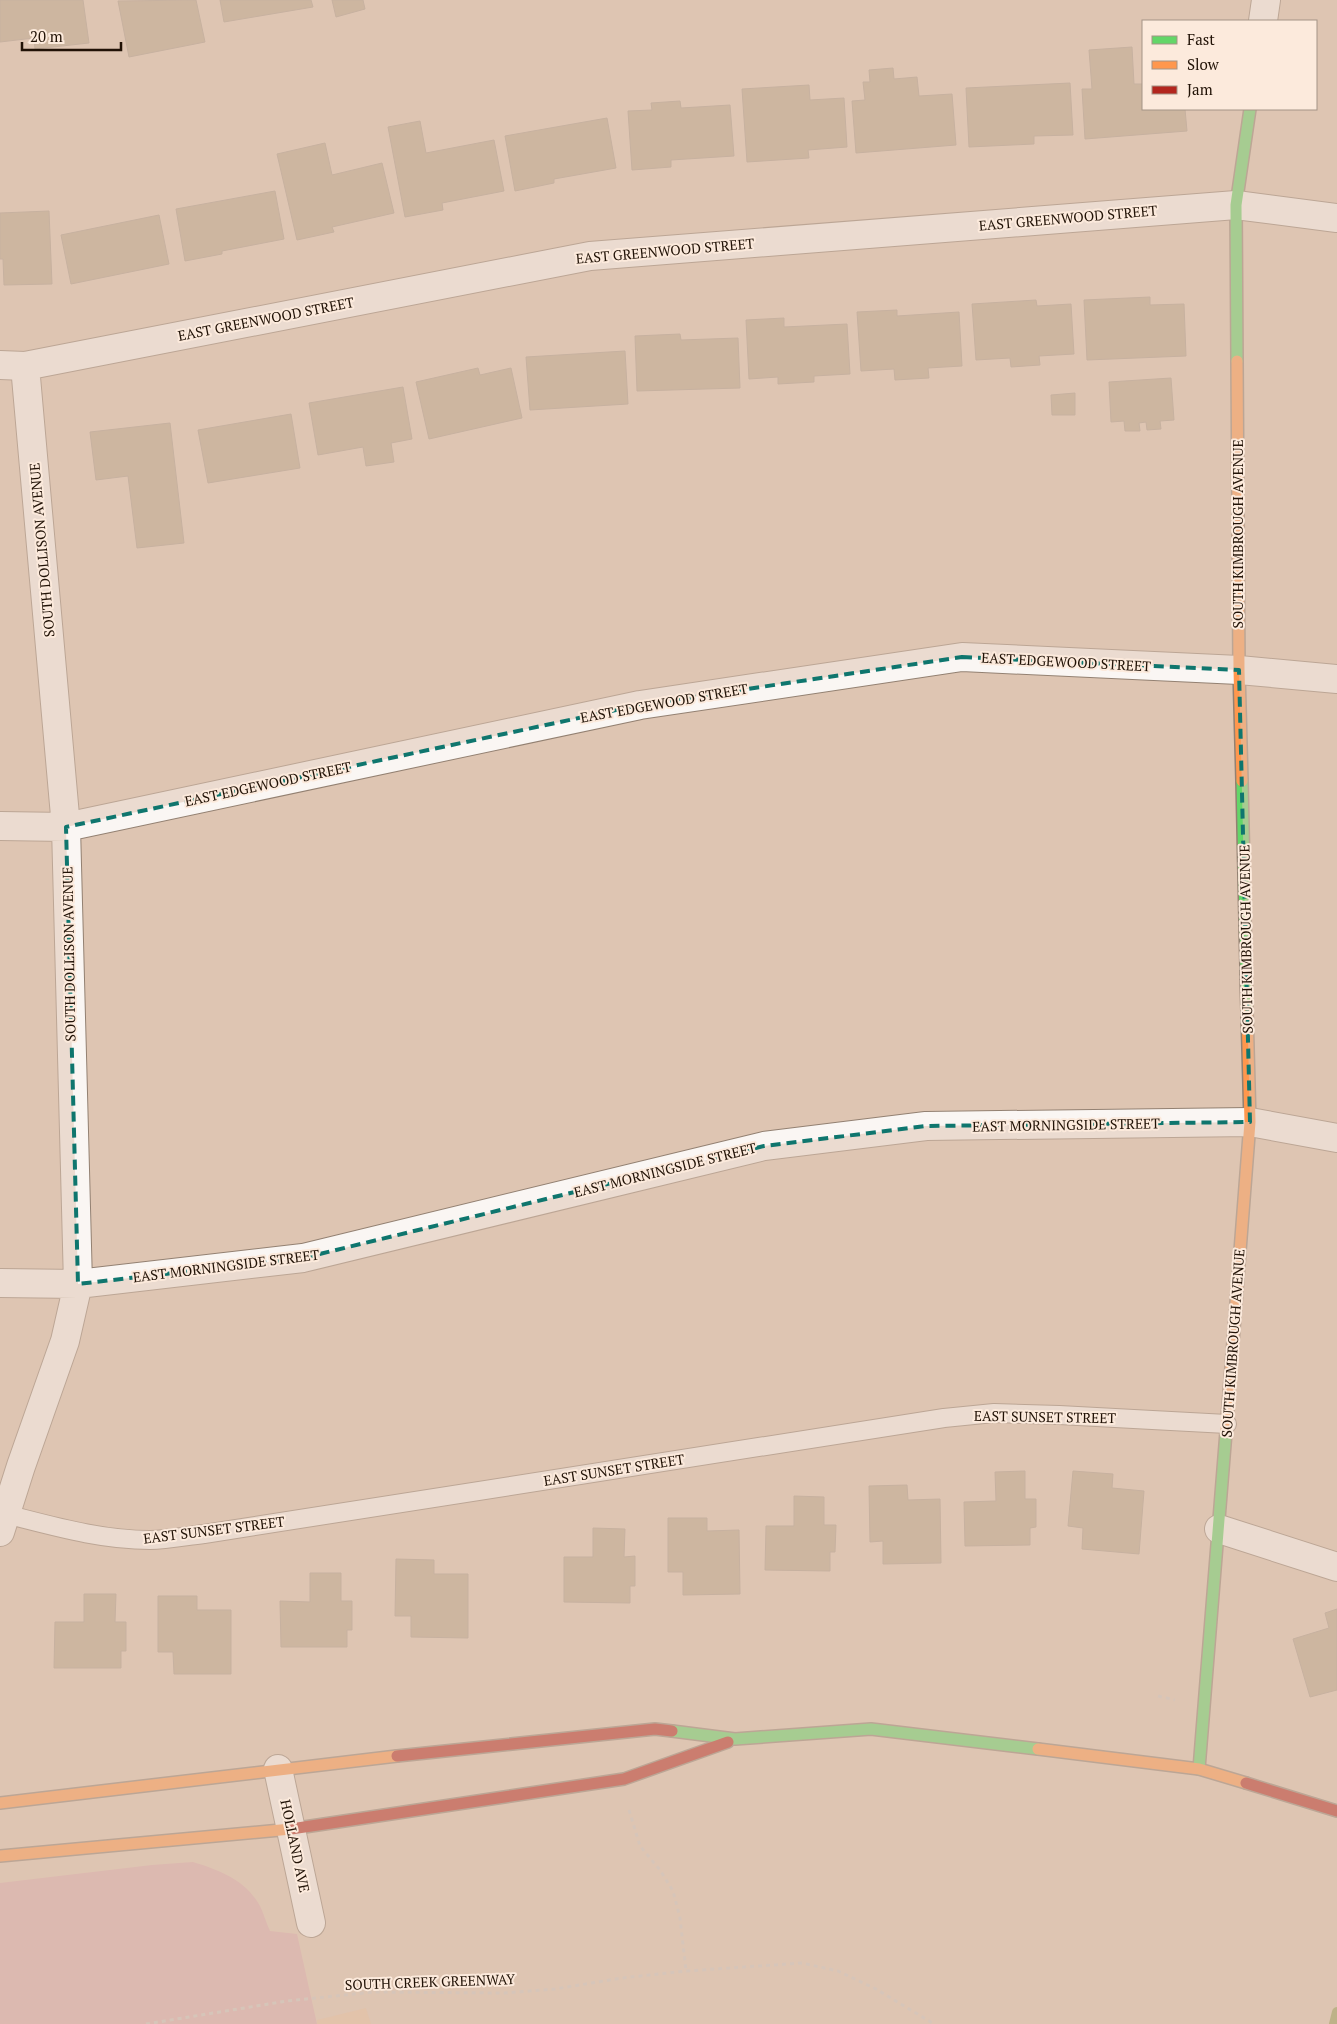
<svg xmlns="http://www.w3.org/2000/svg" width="1337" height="2024" font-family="'PT Serif',serif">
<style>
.built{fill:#e6c0a1}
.green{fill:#daabad}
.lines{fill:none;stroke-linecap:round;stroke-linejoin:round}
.stream{stroke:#979c54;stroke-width:10}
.building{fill:#b9a48a;stroke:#ab9a89}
.lane-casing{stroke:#938172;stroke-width:20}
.street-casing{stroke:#938172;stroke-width:30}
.fast-casing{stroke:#938172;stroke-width:14}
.slow-casing{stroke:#938172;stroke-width:14}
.jam-casing{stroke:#938172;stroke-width:14}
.path{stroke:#cdc6c0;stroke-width:3;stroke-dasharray:4 4;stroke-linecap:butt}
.lane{stroke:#faf6f3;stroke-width:18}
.street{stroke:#faf6f3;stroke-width:28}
.fast{stroke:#63d668;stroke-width:11}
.slow{stroke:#ff974d;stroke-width:11}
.jam{stroke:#b3261e;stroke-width:11}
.marked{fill:none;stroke:#0f766e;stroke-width:4;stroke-dasharray:10 6;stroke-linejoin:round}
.labels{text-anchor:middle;stroke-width:4;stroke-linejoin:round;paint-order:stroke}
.street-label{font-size:14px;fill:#211206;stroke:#fceadc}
</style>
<rect width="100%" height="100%" fill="#dec5b2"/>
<path class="built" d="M366,2008L371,2024H317V2020Z"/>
<path class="green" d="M193,1862C219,1870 246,1880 260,1906C264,1914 266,1923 270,1931L297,1934L317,2024H0V1883L152,1865Z"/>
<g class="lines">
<path class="stream" d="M1334,2024L1337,2012"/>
</g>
<path class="building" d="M0,0H83L89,43L35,49L34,38L0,42Z
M196,0L205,42L129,57L118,1Z
M220,0H311L313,7L224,22Z
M332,0H363L365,9L336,17Z
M1132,47L1134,84H1143V109H1185L1187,131L1085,139L1082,89H1092L1089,50Z
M893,68L894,79L917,77L919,96L952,94L956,145L856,153L852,101L865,100L863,82H870L869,70Z
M1070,83L1073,135L1034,136V144L969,147L966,88Z
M809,85L810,100L844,98L847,147L808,150L809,158L747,162L742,89Z
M680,101L681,108L730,105L734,156L671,160V167L632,170L628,111L652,110L651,103Z
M607,118L616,168L554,179V183L515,191L505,136Z
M420,121L426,153L494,140L504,191L442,203L443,210L405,217L388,127Z
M325,143L332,175L382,163L394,213L332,227L334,232L297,240L277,154Z
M275,191L284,239L222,251V254L185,261L176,209Z
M49,211L52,284L4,285L3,259H0V213Z
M159,215L169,264L71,284L61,235Z
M1150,297V305L1184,304L1186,356L1087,360L1084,300Z
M1036,300L1037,306L1071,304L1074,354L1039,356L1040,365L1011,367L1010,358L976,360L972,304Z
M897,310V316L959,312L962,366L928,368L929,378L895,380L894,369L861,371L857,312Z
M784,318V327L847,324L850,374L814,376V382L778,384V377L749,379L746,320Z
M680,334L681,340L738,338L740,388L637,391L635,336Z
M625,351L628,404L530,410L526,357Z
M478,368L480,375L511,368L522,418L429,439L416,382Z
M1171,378L1174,420L1160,421L1161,429L1147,430L1146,422L1139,423L1140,431H1125L1124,421L1111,422L1109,382Z
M403,387L412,439L391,443L394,462L366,466L363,447L318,455L309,403Z
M1075,393V415H1052L1051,395Z
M291,414L300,468L208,483L198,430Z
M170,423L184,543L137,548L128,476L96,480L90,432Z
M1025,1471V1499H1036V1527L1030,1528V1545L965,1546L964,1502L996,1501L995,1472Z
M1073,1471L1113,1474L1112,1488L1144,1491L1139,1554L1082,1549L1083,1528L1068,1526Z
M907,1485L908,1500L940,1499L941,1563L883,1564V1541L870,1542L869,1486Z
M794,1496L824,1497V1525H836L835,1552H830V1571L765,1570L766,1526H794Z
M668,1518H707V1531L739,1530L740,1594L683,1595V1572H668Z
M593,1528L625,1529L624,1557L635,1556V1586H630V1603L564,1602V1557H593Z
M396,1559L434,1560V1574H468V1638L411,1637V1616H395Z
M310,1573H341V1601H352V1630H347V1647H281L280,1601L310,1602Z
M84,1594H116L115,1622H126V1651H121V1668H54L55,1622H84Z
M158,1596H197V1610H231V1674H174L173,1652H158Z
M1337,1609V1690L1310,1697L1293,1639L1329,1628L1325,1613Z"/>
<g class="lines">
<defs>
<path id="lane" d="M5,1514C53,1526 100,1540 150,1540C168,1540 186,1536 204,1534L944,1418L994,1413L1059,1415L1227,1424"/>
<path id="street" d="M1263,21L1266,0
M0,365L25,366L590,256L1236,205L1337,218
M0,826L66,827L640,705L962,657L1239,670L1337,679
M0,1283L78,1284L303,1258L764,1146L926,1126L1250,1122L1337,1138
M1219,1529L1337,1567
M0,1532L21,1466L65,1341L78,1284L66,827L25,366
M278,1769L311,1923"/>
<path id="fast" d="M1237,361L1236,205L1250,109
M1242,781L1247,1011
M672,1731L735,1739L871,1729L1038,1749
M1199,1769L1226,1432"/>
<path id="slow" d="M1237,361L1239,670L1242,781
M1226,1432L1250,1122L1247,1011
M1038,1749L1199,1769L1246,1783
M0,1803L397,1756
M0,1856L291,1829"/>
<path id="jam" d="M397,1756L655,1729L672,1731
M1246,1783L1337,1811
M291,1829L624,1779L728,1742"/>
</defs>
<use href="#lane" class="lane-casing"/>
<use href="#street" class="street-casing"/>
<use href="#fast" class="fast-casing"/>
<use href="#slow" class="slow-casing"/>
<use href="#jam" class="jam-casing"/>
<path class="path" d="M1158,1696L1175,1700
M629,1810L640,1846L660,1870L673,1891L680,1918L686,1971
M146,2024L287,2001L373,1992L504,1993L555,1989L622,1978L686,1971L802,1963L838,1971L876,1989L934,2024"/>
<use href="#lane" class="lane"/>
<use href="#street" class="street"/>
<use href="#fast" class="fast"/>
<use href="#slow" class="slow"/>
<use href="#jam" class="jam"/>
</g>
<path d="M0 0H1337V2024H0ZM962,657L1239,670L1250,1122L926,1126L764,1146L303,1258L78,1284L66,827L640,705Z" fill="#dec5b2" fill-opacity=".55" fill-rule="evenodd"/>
<path class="marked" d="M962,657L1239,670L1250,1122L926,1126L764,1146L303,1258L78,1284L66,827L640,705Z"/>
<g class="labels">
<g class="street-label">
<text transform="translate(1068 218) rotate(-5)" y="5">EAST GREENWOOD STREET</text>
<text transform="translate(665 251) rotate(-5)" y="5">EAST GREENWOOD STREET</text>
<text transform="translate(266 319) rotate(-11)" y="5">EAST GREENWOOD STREET</text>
<text transform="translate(1238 534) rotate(-90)" y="5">SOUTH KIMBROUGH AVENUE</text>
<text transform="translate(42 550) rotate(-95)" y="5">SOUTH DOLLISON AVENUE</text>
<text transform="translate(1066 662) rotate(3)" y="5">EAST EDGEWOOD STREET</text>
<text transform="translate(664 703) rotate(-10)" y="5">EAST EDGEWOOD STREET</text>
<text transform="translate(268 784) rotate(-12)" y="5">EAST EDGEWOOD STREET</text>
<text transform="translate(1246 939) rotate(-91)" y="5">SOUTH KIMBROUGH AVENUE</text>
<text transform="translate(69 954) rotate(-91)" y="5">SOUTH DOLLISON AVENUE</text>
<text transform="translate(1066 1125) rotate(-1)" y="5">EAST MORNINGSIDE STREET</text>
<text transform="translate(665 1170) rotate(-14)" y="5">EAST MORNINGSIDE STREET</text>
<text transform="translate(226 1266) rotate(-7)" y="5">EAST MORNINGSIDE STREET</text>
<text transform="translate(1233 1343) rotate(-86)" y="5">SOUTH KIMBROUGH AVENUE</text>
<text transform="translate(1045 1417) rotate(1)" y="5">EAST SUNSET STREET</text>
<text transform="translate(614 1470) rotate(-9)" y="5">EAST SUNSET STREET</text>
<text transform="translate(214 1530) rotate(-7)" y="5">EAST SUNSET STREET</text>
<text transform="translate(295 1846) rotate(78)" y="5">HOLLAND AVE</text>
<text transform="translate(430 1982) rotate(-2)" y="5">SOUTH CREEK GREENWAY</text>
</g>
</g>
<rect x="1142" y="20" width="175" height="90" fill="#fceadc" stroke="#a49486"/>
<rect x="1152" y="36" width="25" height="8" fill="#63d668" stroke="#a49486"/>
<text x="1187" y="45" font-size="15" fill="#211206">Fast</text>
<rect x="1152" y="61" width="25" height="8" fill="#ff974d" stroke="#a49486"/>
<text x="1187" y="70" font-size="15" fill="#211206">Slow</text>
<rect x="1152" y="86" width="25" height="8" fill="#b3261e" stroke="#a49486"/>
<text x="1187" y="95" font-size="15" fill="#211206">Jam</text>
<path d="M22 42v8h99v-8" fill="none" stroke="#211206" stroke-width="2.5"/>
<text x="30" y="42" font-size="15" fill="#211206" stroke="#fceadc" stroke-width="4" paint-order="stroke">20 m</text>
</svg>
